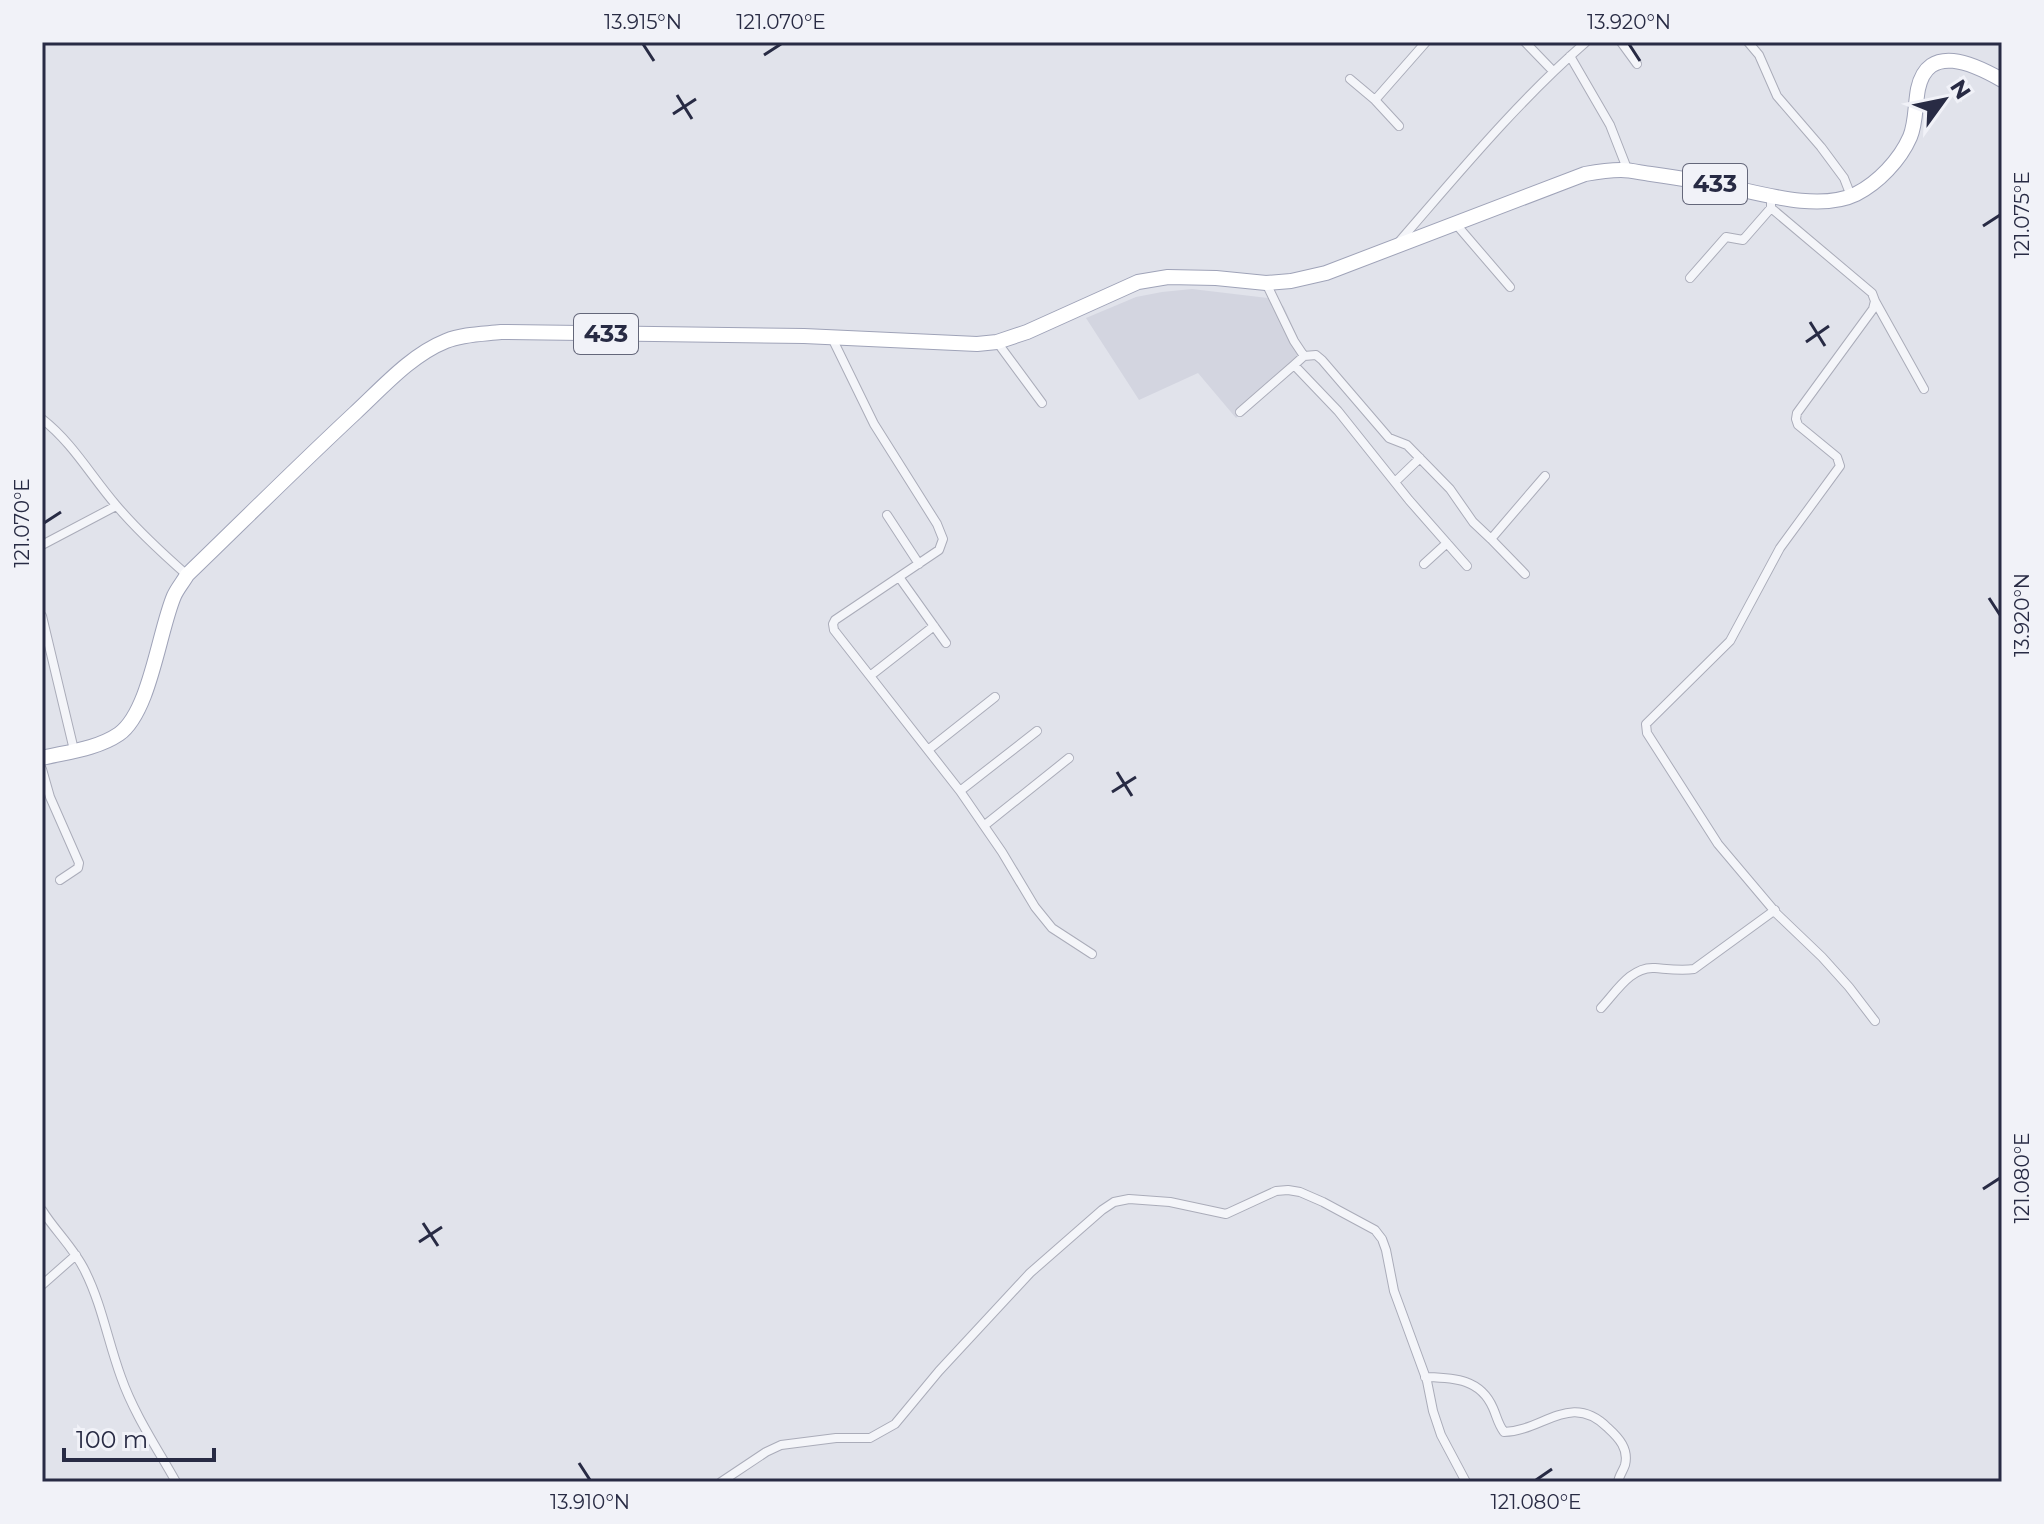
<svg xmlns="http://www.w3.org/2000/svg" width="2044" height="1524" font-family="Montserrat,sans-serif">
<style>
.built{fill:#d3d5e0}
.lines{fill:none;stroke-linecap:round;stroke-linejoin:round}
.street-casing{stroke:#aaacb9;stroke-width:10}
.primary-casing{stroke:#9fa3b8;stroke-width:16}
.street{stroke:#f4f5f9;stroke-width:8}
.primary{stroke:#fff;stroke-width:14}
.ticks{fill:none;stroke:#282b44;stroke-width:3}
.labels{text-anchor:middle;stroke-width:8;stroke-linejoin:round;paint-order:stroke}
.shield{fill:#f1f2f8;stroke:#64677a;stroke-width:2}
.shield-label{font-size:24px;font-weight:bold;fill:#282b44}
.neatline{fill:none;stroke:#282b44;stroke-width:3}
.ticks-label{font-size:20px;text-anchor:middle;fill:#282b44}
</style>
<rect width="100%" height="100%" fill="#e1e3eb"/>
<path class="built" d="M1192,289L1277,299L1284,307L1302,347L1304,356L1236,418L1198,373L1139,400L1086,318L1136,297L1162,292Z"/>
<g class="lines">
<defs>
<path id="street" d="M1525,42L1553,71
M1621,42L1637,64
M1748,42L1759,55L1777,96L1821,147L1844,178L1851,196
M1570,56L1610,125L1628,171
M1350,79L1375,100L1426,42
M1375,100L1399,126
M1771,196V208L1872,293L1875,301L1873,309L1797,413L1796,419L1798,425L1837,457L1840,466L1780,548L1730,641L1646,724L1647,733L1718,844L1777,914L1822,957L1849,987L1875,1021
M1455,223L1510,287
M1398,243C1458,174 1517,102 1586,42
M1690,278L1726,237L1743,240L1771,208
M1266,283L1294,341L1304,356L1316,355L1322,360L1389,438L1407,445L1450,489L1473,522L1491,539L1545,476
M1875,301L1924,389
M832,338L874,424L937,524L943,539L939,550L835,620L833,624L834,630L960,791L1002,852L1035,907L1052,928L1092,954
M997,342L1042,403
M1304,356L1294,365L1338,411L1409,500L1467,566
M1240,412L1294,365
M42,419C72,442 91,476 116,505C137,530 162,553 187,575
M1395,482L1420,458
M887,515L919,564
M1491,539L1525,574
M42,545L116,506
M1424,564L1447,543
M899,577L946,643
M42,616L74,750
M870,676L934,626
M928,750L995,697
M42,769L50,797L79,863L78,868L60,880
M960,791L1037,731
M985,825L1069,758
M1601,1008C1616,992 1631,966 1655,968C1668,969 1681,971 1694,969L1775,910
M42,1210C55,1231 74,1248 85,1271C102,1305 108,1342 121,1377C134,1414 157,1448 176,1482
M42,1285L76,1255
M1425,1377C1453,1378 1480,1378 1493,1408C1497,1417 1498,1424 1504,1432C1543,1431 1571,1391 1608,1428C1619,1438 1629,1449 1625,1465C1623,1471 1619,1476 1618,1482
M721,1482L766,1452L781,1445L836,1438H870L895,1424L939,1371L1030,1273L1102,1210L1114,1202L1129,1199L1170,1202L1226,1214L1276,1191L1288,1190L1300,1192L1323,1202L1375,1230L1382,1239L1386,1250L1394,1291L1427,1381L1433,1411L1441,1435L1466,1482"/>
<path id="primary" d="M42,758C67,752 97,749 119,734C150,712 159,631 174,596C177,589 183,582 187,575C243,521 298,466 355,413C383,387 411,355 446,341C463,334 483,334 501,332L804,336L977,344L997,342L1027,332L1138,282L1168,277L1216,278L1266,283L1291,281L1326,273L1585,174C1596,172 1609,170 1621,170C1631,170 1642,173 1651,174C1678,178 1704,182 1730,187C1766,195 1821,211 1856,194C1878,183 1900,160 1910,137C1916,123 1915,105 1918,89C1928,42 1974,64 2002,80"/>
</defs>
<use href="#street" class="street-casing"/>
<use href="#primary" class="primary-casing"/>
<use href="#street" class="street"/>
<use href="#primary" class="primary"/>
</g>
<path class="ticks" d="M643,44L654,61M1629,44L1640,61M764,55L781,44M677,95L692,119M673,114L696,99M1983,226L2000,215M1810,322L1825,346M1806,342L1829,326M44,523L61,512M1989,598L2000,615M1117,772L1132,796M1112,792L1136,777M1983,1189L2000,1178M423,1223L438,1246M419,1242L442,1227M579,1463L590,1480M1536,1480L1552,1469"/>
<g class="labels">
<g class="shield">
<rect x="1683" y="164" width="64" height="40" rx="6"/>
<rect x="574" y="314" width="64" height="40" rx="6"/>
</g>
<g class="shield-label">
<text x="1715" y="192">433</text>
<text x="606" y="342">433</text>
</g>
</g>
<rect width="2044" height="1524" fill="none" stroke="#f1f2f8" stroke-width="88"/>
<g transform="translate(1944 100) rotate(57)" stroke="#f1f2f8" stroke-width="6" paint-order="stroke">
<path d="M0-6L14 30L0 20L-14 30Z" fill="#282b44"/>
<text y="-12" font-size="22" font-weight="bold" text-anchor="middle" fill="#282b44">N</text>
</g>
<path d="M64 1448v12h150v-12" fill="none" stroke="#282b44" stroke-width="4"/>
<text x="76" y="1448" font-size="24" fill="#282b44" stroke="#f1f2f8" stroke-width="6" paint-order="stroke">100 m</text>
<rect x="44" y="44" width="1956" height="1436" class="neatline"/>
<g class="ticks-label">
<text x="643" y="29">13.915°N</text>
<text x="781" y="29">121.070°E</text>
<text x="1629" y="29">13.920°N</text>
<text transform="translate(2022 215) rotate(-90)" y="7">121.075°E</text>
<text transform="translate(22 523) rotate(-90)" y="7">121.070°E</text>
<text transform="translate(2022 615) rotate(-90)" y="7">13.920°N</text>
<text transform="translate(2022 1178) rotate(-90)" y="7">121.080°E</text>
<text x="590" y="1509">13.910°N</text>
<text x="1536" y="1509">121.080°E</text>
</g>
</svg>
